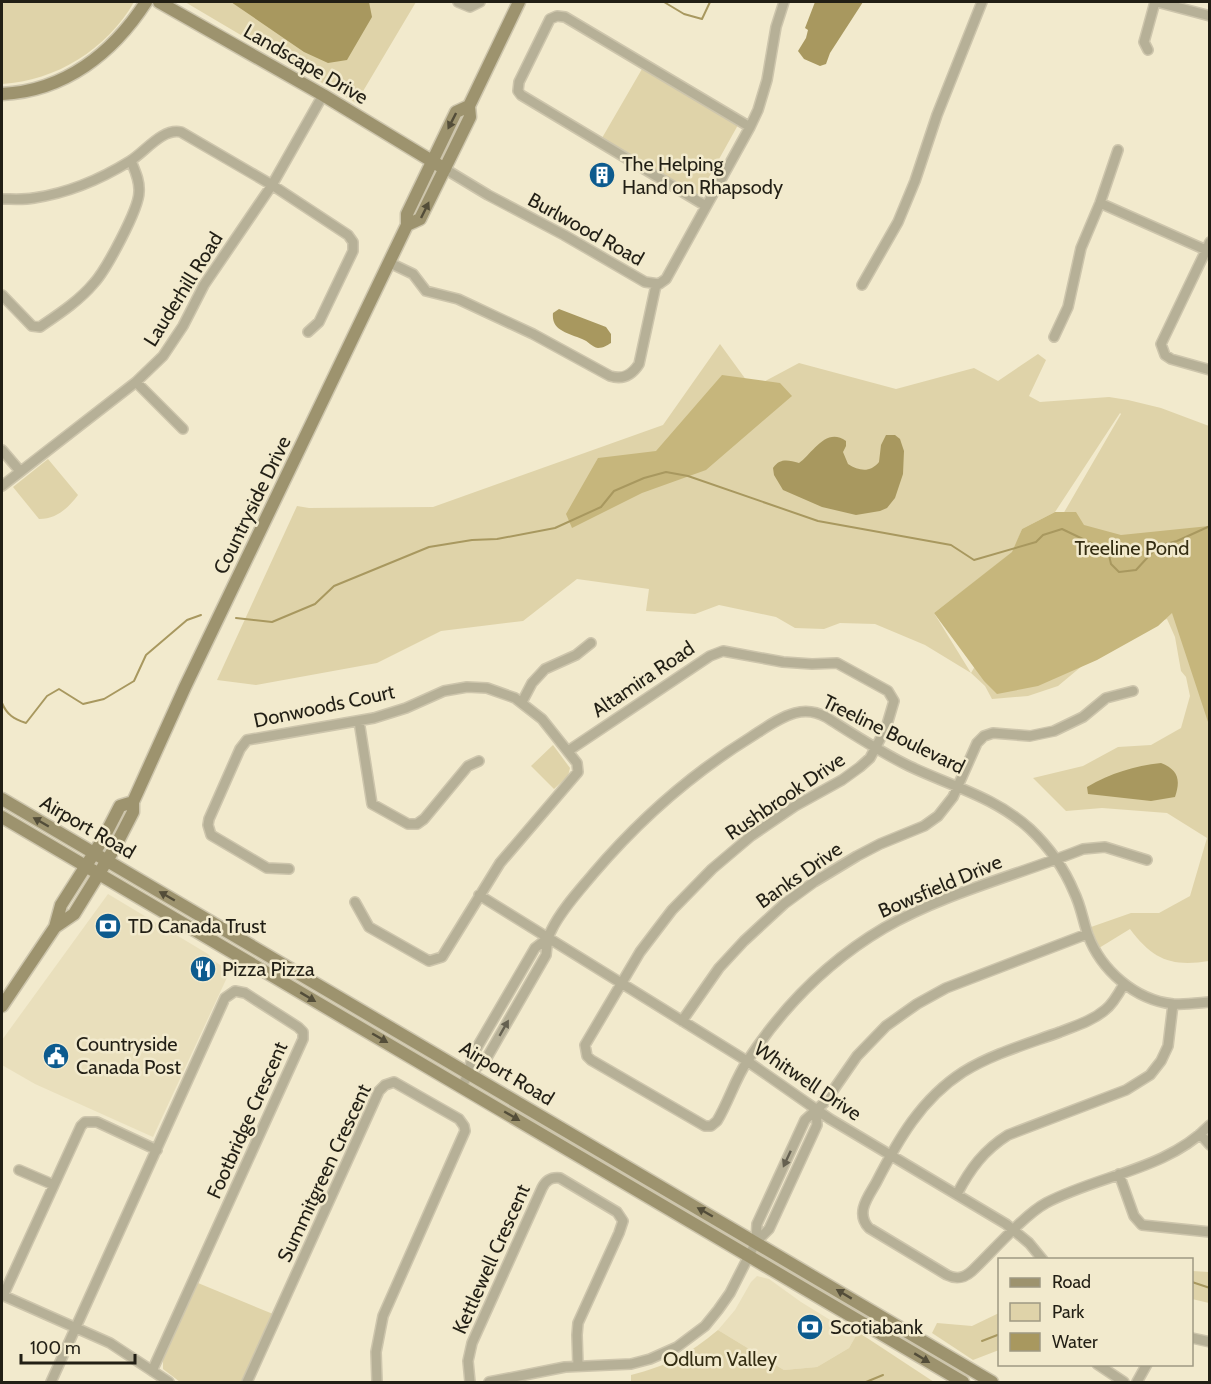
<svg xmlns="http://www.w3.org/2000/svg" width="1211" height="1384" font-family="Cabin,sans-serif">
<style>
.built{fill:#e9dfbc}
.green{fill:#dfd3a9;fill-rule:evenodd}
.forest{fill:#c6b67c}
.water{fill:#a8985f}
.lines{fill:none;stroke-linecap:round;stroke-linejoin:round}
.stream{stroke:#a8985f;stroke-width:2}
.street-casing{stroke:#cdc5ac;stroke-width:12}
.secondary-casing{stroke:#cdc5ac;stroke-width:15}
.street{stroke:#b6b097;stroke-width:9}
.secondary{stroke:#9d936e;stroke-width:12}
.oneway{fill:#534d39}
.oneway2{fill:#656050}
.labels{text-anchor:middle;stroke-width:5;stroke-linejoin:round;paint-order:stroke}
.street-label{font-size:20px;fill:#221f15;stroke:#f2eacd}
.poi-label{font-size:20px;fill:#221f15;stroke:#f2eacd;text-anchor:start}
.park-label{font-size:20px;fill:#342d12;stroke:#f2eacd}
</style>
<rect width="100%" height="100%" fill="#f2eacd"/>
<path class="built" d="M108,894L208,954L214,961L230,971L153,1137L35,1084L2,1065V1040Z
M757,1276L769,1279L801,1302L840,1326H848L858,1332L849,1348L817,1367L784,1370L718,1330L735,1310L751,1282Z"/>
<path class="green" d="M4,2H134C107,49 56,81 2,84V6Z
M185,2H416L356,103Z
M642,69L738,125L699,195L602,138Z
M720,344L752,388L799,363L896,389L974,368L998,381L1038,354L1046,360L1029,396L1040,402L1109,397L1128,400L1161,408L1209,426V961C1172,967 1153,960 1130,929L1099,948L1091,927L1131,913H1159L1190,896L1207,838L1167,813L1102,808L1066,811L1033,778L1083,766L1118,747L1151,745L1181,728L1190,696L1186,677L1181,671L1175,637L1167,619L1118,636L1058,686L1028,696L992,699L985,686L971,673L925,645L875,624L840,623L824,629L795,628L776,617L719,605L695,614L646,611L649,589L577,579L523,621L441,631L377,663L256,685L217,680L297,506L309,508L433,507L663,425ZM1120,413L1121,414L971,673L934,613L1013,552L1022,529L1055,512Z
M48,459L78,495C68,508 57,519 39,519L13,487Z
M553,745L570,768L568,776L554,789L531,766Z
M1192,1271L1209,1272V1303L1192,1299Z
M198,1283L273,1314L241,1382H180L163,1369V1360Z
M999,1313V1350L973,1360L932,1333L937,1323L972,1326Z
M718,1330L784,1370L817,1367L849,1348L858,1332L934,1382H631V1375C667,1366 689,1354 718,1330Z"/>
<path class="forest" d="M722,375L780,383L792,396L706,470L642,493L572,528L566,514L598,458L656,451Z
M1055,512H1076L1084,525L1121,535L1209,526V725L1172,613L1158,626L1097,660L1038,686L997,694L984,681L934,613L1012,552L1022,529Z"/>
<path class="water" d="M231,2H369L372,17L347,60L328,63L304,52Z
M815,2H863L830,53L826,64L820,66L804,59L798,51L806,38L808,30L805,28Z
M559,309L606,327L611,334V343C607,345 604,348 598,348C592,347 588,341 582,339C569,333 551,331 553,313Z
M886,435H895L900,439L904,451L903,474L895,498L887,508L880,511L856,515L822,507L783,490L774,475L773,468C780,458 788,460 799,463C812,454 826,426 846,441V446L843,452L848,464C859,471 870,473 879,462L881,445Z
M1161,763C1178,770 1181,779 1175,797L1151,801L1088,794L1087,787C1111,773 1134,766 1161,763Z"/>
<g class="lines">
<path class="stream" d="M664,2L684,14L702,19L710,2
M236,618L272,622L315,604L334,586L429,547L472,540L497,539L555,528L601,507L614,491L644,478L666,472L688,476L818,521L951,545L974,560L1036,542L1043,535L1062,529L1108,551L1111,564L1119,572L1136,570L1158,546L1177,541L1210,526
M2,703C7,715 14,719 26,723L47,696L59,689L83,704L104,699L134,681L146,655L187,620L201,615
M1192,1282L1210,1288
M982,1341L1000,1334
M866,1382L883,1375"/>
<defs>
<path id="street" d="M458,2L470,7L480,2
M1157,2L1210,16
M1148,50L1144,42L1155,2
M445,169L488,195L564,235L645,282L659,284L666,279L750,127L758,110L767,80L776,27L784,2
M2,199C12,199 24,200 34,198C68,193 101,179 130,161C145,152 162,128 181,132L272,185L348,235L353,242V251L319,322L308,332
M1100,203L1206,250
M706,206L521,95L518,91L519,82L550,19L557,16L565,17L750,127
M1210,242L1161,344L1165,355L1171,359L1210,370
M390,263L413,274L426,291L458,299L533,334L610,376C623,380 632,375 639,364L656,285
M862,285L898,222L915,181L937,115L982,2
M2,295L32,326L40,327C59,314 79,301 94,283C106,270 139,209 139,192C140,181 135,171 131,161
M1054,337L1068,307L1081,248L1100,203L1118,150
M136,382L183,429
M2,450L20,471
M2,486L136,382L163,356L183,326L204,285L272,185L323,95
M522,702L532,683L545,669L576,655L591,643
M359,721L372,804L408,824H417L424,819L468,766L479,761
M568,751L710,656L723,651L783,662L812,664L837,663L888,691L894,701L886,728L870,758L860,767L842,780L795,806L751,836L712,869L672,910L640,952L585,1045L587,1056L591,1060L705,1126H711L717,1121C729,1101 735,1079 748,1060C783,1007 828,961 884,928C945,893 1018,875 1083,849L1105,847L1147,860
M289,869L267,868L211,835L208,825L209,819L240,749L247,740L374,718L406,708L444,691L467,687L487,688L515,698L542,719L577,763L578,772L500,863L442,957L429,961L369,927L355,902
M479,895L747,1061L830,1119L1006,1224L1029,1243L1043,1260
M1124,984C1119,993 1113,1004 1105,1010C1092,1021 1075,1026 1060,1032C1027,1044 992,1054 963,1072C921,1099 898,1140 876,1183C868,1197 855,1213 869,1228L947,1275C957,1280 964,1278 972,1271C991,1253 1024,1215 1046,1203C1099,1175 1166,1170 1210,1125
M682,1021L719,968L744,941L784,904L814,882L857,856L880,844L924,826L938,816L953,797L977,743L984,736L993,733L1030,736L1054,731L1083,717L1106,698L1133,691
M469,1073L485,1061L546,955C547,946 547,937 552,929C562,909 579,891 593,874C639,820 691,774 751,737C765,728 780,717 795,713C806,710 817,712 826,717C853,734 880,752 909,766C951,786 995,797 1030,829C1049,847 1064,868 1074,892C1081,906 1083,921 1088,935C1101,970 1135,1000 1173,1004C1185,1005 1198,1003 1210,1002
M462,1086L469,1073L472,1056L535,948L548,938
M1200,1134L1210,1145
M19,1170L54,1185
M1119,1174L1134,1216L1142,1225L1210,1232
M957,1194C970,1169 984,1150 1008,1135L1126,1090L1150,1075L1161,1061L1168,1046L1173,1004
M756,1242L757,1224L805,1120L825,1102L857,1056L886,1026L917,1004L946,988L1087,934
M2,1295L110,1343L169,1382
M3,1296L81,1126L85,1122H97L157,1150
M1192,1338L1210,1342
M1097,1364L1124,1382
M51,1382L225,998L235,991L245,993L298,1027L303,1032V1039L152,1371
M247,1382L379,1091L385,1085L394,1082L459,1119L464,1126L465,1131L383,1316L376,1352L377,1382
M470,1382L468,1361L472,1343L542,1188C546,1180 551,1177 560,1178L617,1212L623,1221L619,1233L578,1323L577,1335L578,1366
M489,1382L565,1367L631,1364L650,1359L677,1347L705,1326L718,1310L730,1293L756,1242L769,1229L817,1125L816,1110
M1137,1382L1147,1364"/>
<path id="secondary" d="M159,2L323,95L445,169
M2,94C65,91 113,53 146,2
M407,225L420,219L470,117L469,106L519,2
M2,799L992,1382
M2,817L963,1382
M55,927L74,914L114,849L133,812V802L185,687L407,225V214L456,112L469,106
M2,1006L55,927L61,905L103,839L120,806L133,802"/>
</defs>
<use href="#street" class="street-casing"/>
<use href="#secondary" class="secondary-casing"/>
<use href="#street" class="street"/>
<use href="#secondary" class="secondary"/>
</g>
<defs><path id="oneway-solid" d="M-6-.8H1V-3.2L6.5 0L1 3.2V.8H-6Z" transform="scale(1.5)"/></defs>
<g class="oneway">
<use href="#oneway-solid" transform="translate(452 121) rotate(117)"/>
<use href="#oneway-solid" transform="translate(425 210) rotate(-64)"/>
<use href="#oneway-solid" transform="translate(41 822) rotate(-150)"/>
<use href="#oneway-solid" transform="translate(167 896) rotate(-150)"/>
<use href="#oneway-solid" transform="translate(308 997) rotate(31)"/>
<use href="#oneway-solid" transform="translate(380 1038) rotate(30)"/>
<use href="#oneway-solid" transform="translate(512 1116) rotate(30)"/>
<use href="#oneway-solid" transform="translate(705 1212) rotate(-150)"/>
<use href="#oneway-solid" transform="translate(844 1294) rotate(-149)"/>
<use href="#oneway-solid" transform="translate(922 1358) rotate(31)"/>
</g>
<g class="oneway2">
<use href="#oneway-solid" transform="translate(504 1028) rotate(-60)"/>
<use href="#oneway-solid" transform="translate(787 1159) rotate(115)"/>
</g>
<defs>
<symbol id="building-disc" viewBox="-11 -11 22 22"><circle r="9.5" fill="#0d5b8e" stroke="#f2eacd"/><path d="M-4-6H4V6H1V3H-1V6H-4ZM-2.5-4.3h1.7v1.8h-1.7ZM.8-4.3h1.7v1.8H.8ZM-2.5-1h1.7V.8h-1.7ZM.8-1h1.7V.8H.8Z" fill="#fff"/></symbol>
<symbol id="bank-disc" viewBox="-11 -11 22 22"><circle r="9.5" fill="#0d5b8e" stroke="#f2eacd"/><path d="M-6-4H6V4H-6ZM0-2.3a2.3 2.3 0 1 0 0 4.6a2.3 2.3 0 1 0 0-4.6Z" fill="#fff"/></symbol>
<symbol id="restaurant-disc" viewBox="-11 -11 22 22"><circle r="9.5" fill="#0d5b8e" stroke="#f2eacd"/><path d="M-5-6h1v4h1v-4h1v4h1v-4h1v5L-1.5 .5V6h-2V.5L-5-1ZM5-6V6H3V1.5H1.5Q1.5-4 5-6Z" fill="#fff"/></symbol>
<symbol id="civic-disc" viewBox="-11 -11 22 22"><circle r="9.5" fill="#0d5b8e" stroke="#f2eacd"/><path d="M-.6-6.5H3V-4.5H.6V-3L4-1V1h2V6H-6V1h2V-1L-.6-3ZM-1.2 2.5V6h2.4V2.5Z" fill="#fff"/></symbol>
</defs>
<g fill-rule="evenodd">
<use href="#building-disc" x="587" y="160" width="30" height="30"/>
<use href="#bank-disc" x="93" y="911" width="30" height="30"/>
<use href="#restaurant-disc" x="188" y="954" width="30" height="30"/>
<use href="#civic-disc" x="41" y="1041" width="30" height="30"/>
<use href="#bank-disc" x="795" y="1312" width="30" height="30"/>
</g>
<g class="labels">
<g class="street-label">
<text transform="translate(306 64) rotate(30)" y="7">Landscape Drive</text>
<text transform="translate(586 229) rotate(29)" y="7">Burlwood Road</text>
<text transform="translate(183 289) rotate(-58)" y="7">Lauderhill Road</text>
<text transform="translate(252 505) rotate(-64)" y="7">Countryside Drive</text>
<text transform="translate(643 679) rotate(-34)" y="7">Altamira Road</text>
<text transform="translate(324 706) rotate(-12)" y="7">Donwoods Court</text>
<text transform="translate(894 734) rotate(26)" y="7">Treeline Boulevard</text>
<text transform="translate(785 796) rotate(-34)" y="7">Rushbrook Drive</text>
<text transform="translate(88 827) rotate(30)" y="7">Airport Road</text>
<text transform="translate(799 875) rotate(-35)" y="7">Banks Drive</text>
<text transform="translate(940 886) rotate(-23)" y="7">Bowsfield Drive</text>
<text transform="translate(507 1073) rotate(31)" y="7">Airport Road</text>
<text transform="translate(808 1081) rotate(34)" y="7">Whitwell Drive</text>
<text transform="translate(247 1120) rotate(-66)" y="7">Footbridge Crescent</text>
<text transform="translate(324 1173) rotate(-65)" y="7">Summitgreen Crescent</text>
<text transform="translate(491 1259) rotate(-66)" y="7">Kettlewell Crescent</text>
</g>
<g class="poi-label">
<text x="622" y="171">The Helping<tspan x="622" dy="23">Hand on Rhapsody</tspan></text>
<text x="128" y="933">TD Canada Trust</text>
<text x="222" y="976">Pizza Pizza</text>
<text x="76" y="1051">Countryside<tspan x="76" dy="23">Canada Post</tspan></text>
<text x="830" y="1334">Scotiabank</text>
</g>
<g class="park-label">
<text x="1132" y="555">Treeline Pond</text>
<text x="720" y="1366">Odlum Valley</text>
</g>
</g>
<rect width="1211" height="1384" fill="none" stroke="#221f15" stroke-width="6"/>
<rect x="998" y="1258" width="195" height="108" fill="#f2eacd" stroke="#9f9983" stroke-width="1.5"/>
<rect x="1010" y="1278" width="30" height="9" fill="#9d936e" stroke="#9f9983" stroke-width="1.5"/>
<text x="1052" y="1288" font-size="18" fill="#221f15">Road</text>
<rect x="1010" y="1303" width="30" height="18" fill="#dfd3a9" stroke="#9f9983" stroke-width="1.5"/>
<text x="1052" y="1318" font-size="18" fill="#221f15">Park</text>
<rect x="1010" y="1333" width="30" height="18" fill="#a8985f" stroke="#9f9983" stroke-width="1.5"/>
<text x="1052" y="1348" font-size="18" fill="#221f15">Water</text>
<path d="M21 1354v9h114v-9" fill="none" stroke="#221f15" stroke-width="3"/>
<text x="30" y="1354" font-size="18" fill="#221f15" stroke="#f2eacd" stroke-width="4.5" paint-order="stroke">100 m</text>
</svg>
